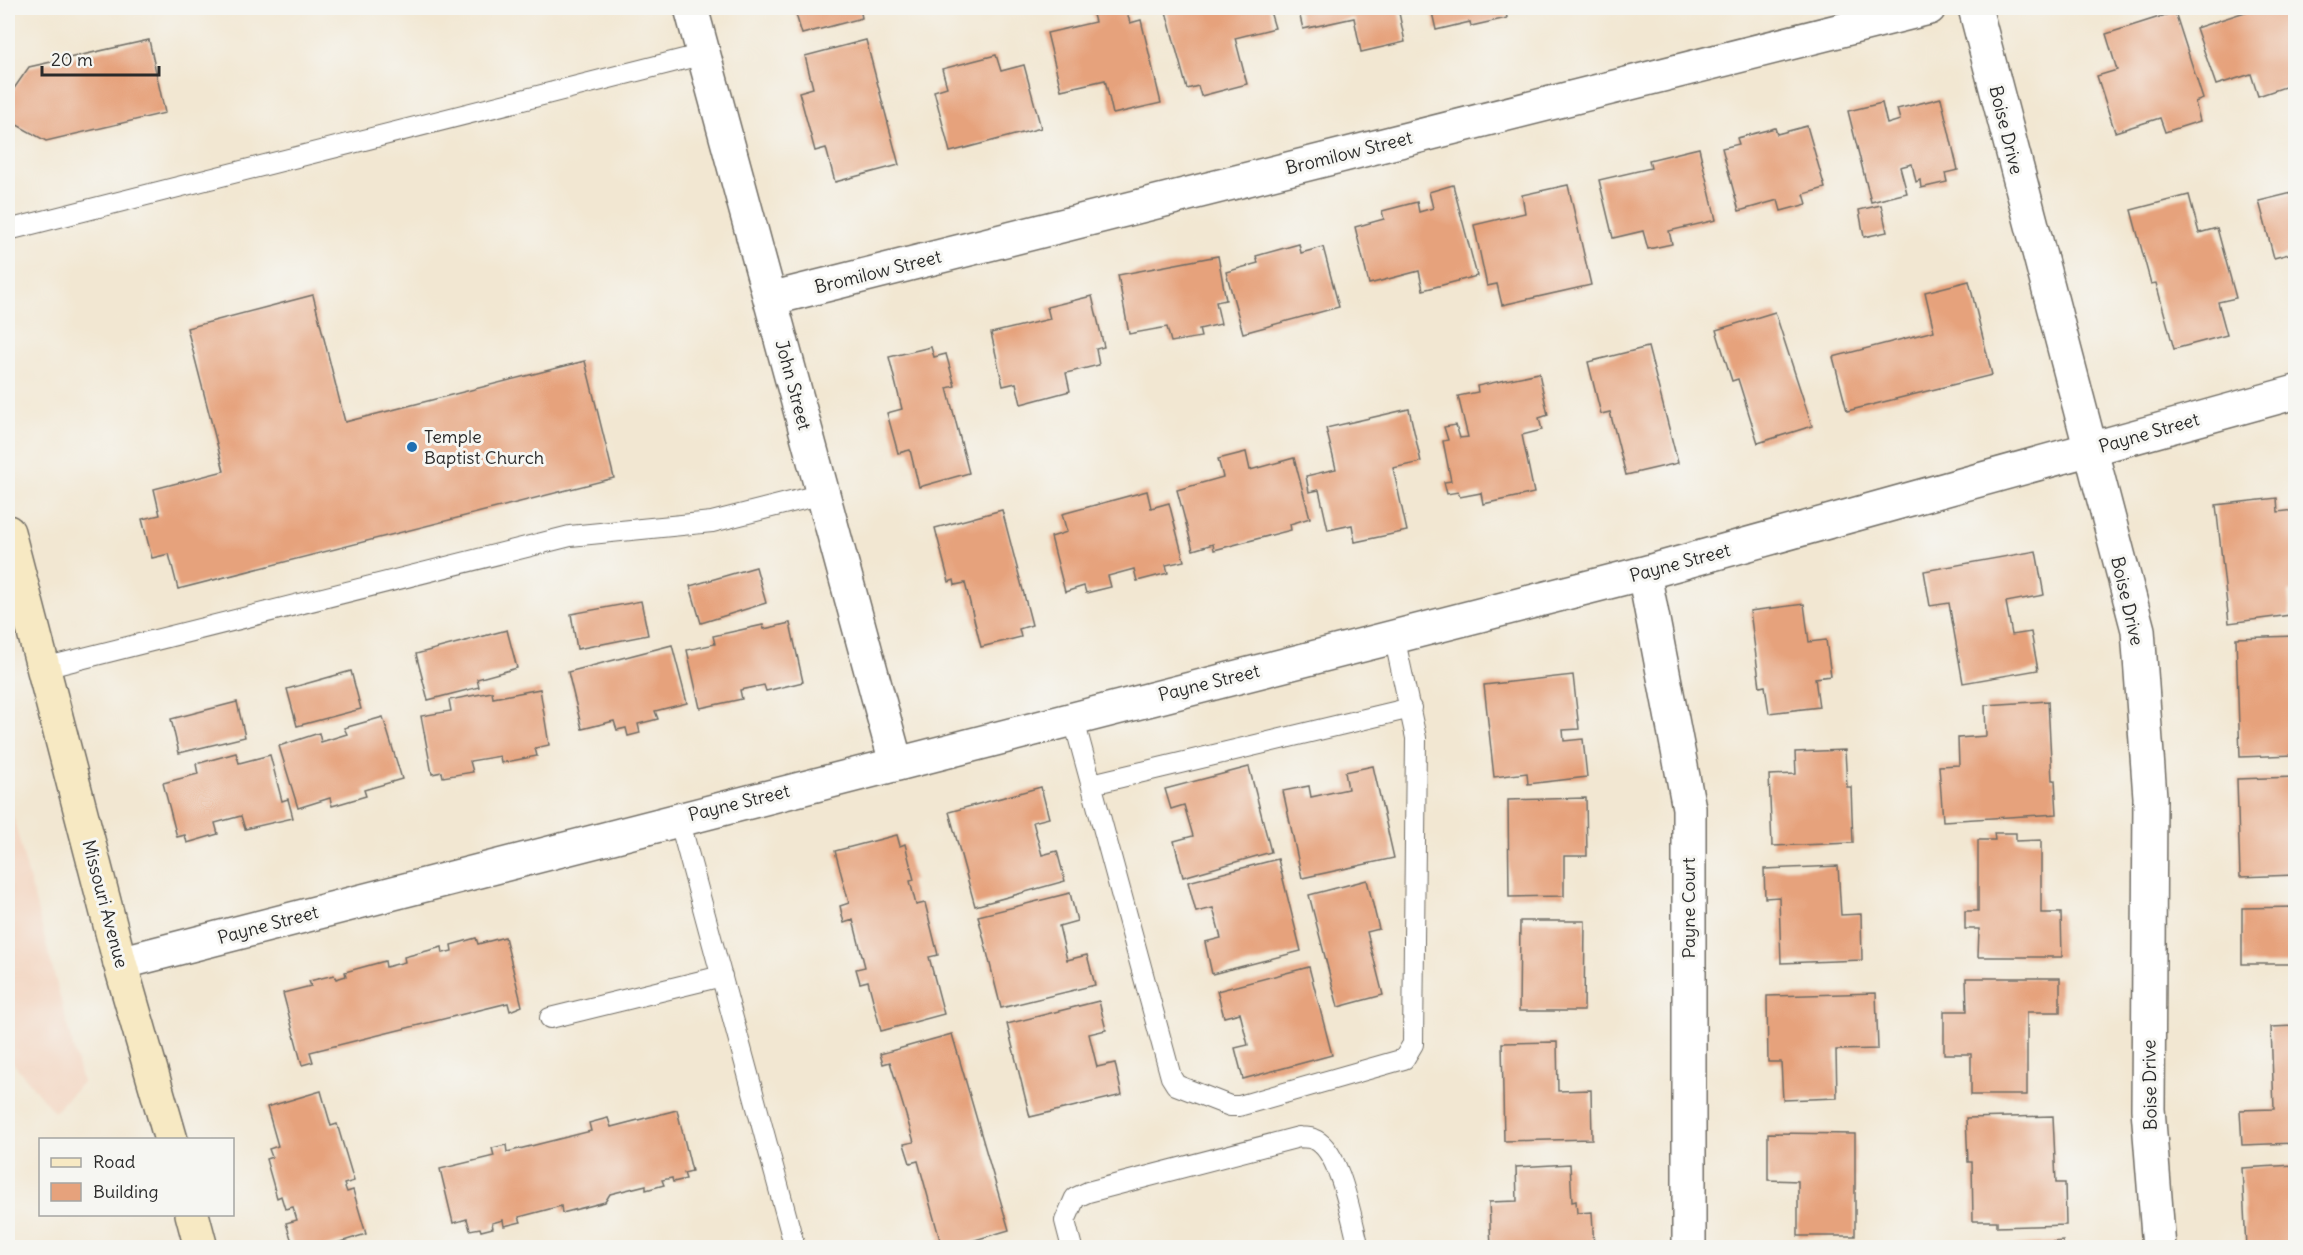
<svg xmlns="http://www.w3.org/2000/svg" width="2303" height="1255" font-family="Delius,sans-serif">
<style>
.built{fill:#f3d4bf}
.building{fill:#e6a27c}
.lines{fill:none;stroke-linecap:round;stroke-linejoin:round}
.lane-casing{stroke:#716d65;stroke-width:22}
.street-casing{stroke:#716d65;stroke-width:36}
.secondary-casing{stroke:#716d65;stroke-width:36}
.lane{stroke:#fff;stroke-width:20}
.street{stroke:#fff;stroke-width:33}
.secondary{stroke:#f7e9c3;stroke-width:33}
.poi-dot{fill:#1f6fb2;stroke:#f6f6f2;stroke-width:2}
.labels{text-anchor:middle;stroke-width:6;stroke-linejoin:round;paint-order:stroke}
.street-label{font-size:18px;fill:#2b2b2b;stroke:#f6f6f2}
.poi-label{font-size:18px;fill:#2b2b2b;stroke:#f6f6f2;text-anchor:start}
</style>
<rect width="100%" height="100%" fill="#f6f6f2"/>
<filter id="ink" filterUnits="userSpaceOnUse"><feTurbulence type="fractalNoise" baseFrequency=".0167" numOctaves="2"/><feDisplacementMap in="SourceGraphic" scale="12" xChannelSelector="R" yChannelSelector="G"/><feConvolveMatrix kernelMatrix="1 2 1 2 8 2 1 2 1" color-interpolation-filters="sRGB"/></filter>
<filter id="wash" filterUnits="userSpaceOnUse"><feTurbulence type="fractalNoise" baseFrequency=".008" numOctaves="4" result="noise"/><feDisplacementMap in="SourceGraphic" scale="24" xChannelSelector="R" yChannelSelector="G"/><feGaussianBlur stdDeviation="1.35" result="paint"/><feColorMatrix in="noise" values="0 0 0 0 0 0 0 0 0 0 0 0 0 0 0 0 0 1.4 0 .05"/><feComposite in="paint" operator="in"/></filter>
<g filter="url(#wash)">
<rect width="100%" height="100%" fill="#f2e7d2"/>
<path class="built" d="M8,797L82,1082L54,1112L8,1057Z"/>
<g id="blocks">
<path class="building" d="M794,8H860L862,18L802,34Z
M1107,8H1126L1130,23L1141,20L1161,103L1113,114L1105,80L1061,90L1047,33L1095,22L1092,11Z
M1165,8H1269L1275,28L1235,38L1247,84L1201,96L1198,86L1187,89Z
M1298,8H1398L1405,42L1361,52L1354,18L1303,29Z
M1431,8H1520L1506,12L1507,18L1471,26L1470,22L1436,30Z
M2257,8H2296V77L2291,78L2288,86L2258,96L2251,74L2216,85L2196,28Z
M2175,12L2203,99L2195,102L2200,121L2165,132L2160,118L2115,132L2097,76L2117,70L2106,34Z
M149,40L165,113L46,141L8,120V97L29,67Z
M866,40L899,165L835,182L826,148L815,151L799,92L813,88L805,56Z
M996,55L1001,71L1024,65L1041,128L950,152L934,91L947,87L942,69Z
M1941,98L1958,170L1945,173L1947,182L1921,188L1920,180L1916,182L1912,164L1900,167L1907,193L1871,202L1848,111L1882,103L1887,124L1900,120L1897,109Z
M1807,126L1825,188L1804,194L1807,204L1781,211L1778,200L1739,211L1722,148L1739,144L1737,138L1775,128L1777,134Z
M1699,148L1716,220L1669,231L1672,244L1648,249L1643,231L1613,238L1599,180L1651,168L1649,160Z
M1453,185L1477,276L1423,290L1419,271L1369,284L1355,227L1384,219L1382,211L1417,202L1419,212L1433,208L1429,192Z
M1568,185L1591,285L1502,305L1497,284L1487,286L1474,225L1525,213L1522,195Z
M2296,192V252L2274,258L2259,201Z
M2189,195L2199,233L2217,228L2236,298L2218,302L2227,335L2174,349L2156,283L2151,284L2131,210Z
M1881,205L1887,232L1864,237L1859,210Z
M1299,244L1301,253L1323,247L1339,307L1243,333L1226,272L1258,263L1256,256Z
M1218,256L1226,300L1216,302L1221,324L1199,329L1201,337L1171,342L1167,327L1129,334L1118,275Z
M1969,281L1992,375L1847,411L1833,357L1934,331L1925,292Z
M313,295L345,422L585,361L614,478L178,589L169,554L152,558L142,519L160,515L154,489L224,471L187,328Z
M1092,296L1104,347L1096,349L1099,365L1066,373L1070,391L1021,404L1016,383L1003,386L991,333L1050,319L1047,307Z
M1775,312L1812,426L1758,443L1738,379L1732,381L1716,330Z
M931,347L934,357L946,354L955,386L947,388L969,473L919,487L910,450L898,453L887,413L902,409L889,357Z
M1648,347L1678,463L1626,475L1610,412L1601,414L1588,362Z
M1539,373L1548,415L1539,418L1542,430L1522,435L1534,493L1483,504L1481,493L1460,497L1458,492L1447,494L1444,482L1451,481L1443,441L1448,440L1444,427L1456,425L1460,438L1468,437L1458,396L1478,392L1477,386Z
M1409,409L1421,462L1393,468L1407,531L1355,542L1352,525L1328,530L1319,490L1309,492L1306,476L1336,469L1326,428Z
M1246,452L1250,470L1294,458L1310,518L1290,524L1291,530L1214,550L1213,544L1193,550L1177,490L1223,477L1218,459Z
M1147,491L1151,508L1169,503L1184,561L1166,565L1168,573L1137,581L1134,569L1108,576L1111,587L1086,593L1084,586L1065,592L1051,537L1067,532L1062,514Z
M2277,498L2278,512L2296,510V591L2288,592L2290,615L2229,623L2216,505Z
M1002,510L1032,625L1019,629L1021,637L981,647L965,583L955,585L954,580L949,582L935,528Z
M2036,551L2044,595L2006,602L2012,635L2031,632L2038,670L1963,683L1949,603L1930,606L1924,571Z
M756,567L766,603L701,623L690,586Z
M641,601L648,635L577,649L571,614Z
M1804,604L1809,642L1826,640L1831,676L1815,678L1819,707L1769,713L1765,686L1760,687L1750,611Z
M790,623L803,682L766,691L764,685L740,690L742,699L700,708L687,650L715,644L713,636L763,625L764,629Z
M507,630L517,668L477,679L479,687L428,700L416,654Z
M2296,636V755L2240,757L2236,638Z
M672,645L687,703L655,711L658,719L638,724L640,733L628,736L626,728L617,730L614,721L582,729L568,672Z
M351,671L361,709L297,726L287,689Z
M1573,675L1579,729L1563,730L1564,741L1583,739L1587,777L1528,784L1527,773L1494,777L1484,685Z
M540,689L549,745L535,748L537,756L501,763L500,756L470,761L473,772L443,777L442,772L432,774L421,716L451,711L449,700L492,692L493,698Z
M2048,701L2052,780H2055L2057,814L1943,821L1939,766L1959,765L1958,738L1986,736L1985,705Z
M237,702L245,737L179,753L171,719Z
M383,717L402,779L364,790L366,796L332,806L330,798L298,808L279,746L319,733L321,742L347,734L344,728Z
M1845,750L1847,787H1851L1853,843L1772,846L1769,775L1796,774L1795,752Z
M236,753L239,763L270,755L282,801L288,799L293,818L245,829L241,816L215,823L218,834L187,843L185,835L177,837L163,783L198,774L196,764Z
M1373,766L1394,858L1302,878L1283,791L1309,786L1311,797L1348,789L1345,772Z
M1249,767L1271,852L1183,877L1174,841L1193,836L1184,805L1171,809L1165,789Z
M2296,777V875L2240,877L2237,779Z
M1041,787L1049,818L1033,822L1042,855L1057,851L1065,881L975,906L949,812Z
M1586,798L1587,856H1564V896L1509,897L1508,800Z
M1994,833H2016V841L2041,840V913H2061L2062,957H1978L1979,929H1965V911H1978V840H1995Z
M897,835L900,846L905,844L914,880L910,881L916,905L925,903L938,955L929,957L944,1014L881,1031L868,981L860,983L856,969L865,967L853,920L844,923L840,906L849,903L835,851Z
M1278,859L1301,951L1212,974L1205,942L1221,938L1213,908L1196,912L1188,882Z
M1838,866L1841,915L1861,914L1862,960L1781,963L1779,897L1765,898L1764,869Z
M1367,880L1379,929L1367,932L1383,995L1338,1007L1309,895Z
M1070,893L1077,921L1059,926L1067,960L1087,955L1095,985L1001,1008L978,916Z
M2296,907V997H2290V964H2242V908Z
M1520,921H1585L1584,1011H1519Z
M505,937L522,1006L510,1011L508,1003L310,1052L313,1062L302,1065L283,993L311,986L309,981L334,975L336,979L346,976L345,972L385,961L386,967L405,962L404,957L442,947L443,953L452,951L451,945L476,938L478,944Z
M1309,967L1332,1055L1243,1079L1235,1048L1248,1045L1240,1013L1224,1017L1217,991Z
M1966,978H2060V1012H2027V1095H1971V1054H1944V1011H1967Z
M1876,993L1878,1049L1836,1050L1837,1098L1783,1100L1781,1062H1768L1767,996Z
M1099,1001L1106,1030L1089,1034L1097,1067L1115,1063L1122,1095L1030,1117L1007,1024Z
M2296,1026V1143L2242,1145L2240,1110L2274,1109L2271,1027Z
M952,1034L1009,1230L948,1248H936L934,1242L940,1240L918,1161L910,1163L904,1144L914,1142L890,1062L883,1064L880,1054Z
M1557,1042L1558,1091L1591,1090L1592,1139L1504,1141L1502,1043Z
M321,1091L331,1126L337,1124L354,1181L344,1184L347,1192L353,1190L366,1234L321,1248H294L286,1223L297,1220L293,1207L285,1209L281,1196L277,1198L266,1159L272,1157L269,1149L278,1146L267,1107Z
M677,1110L692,1171L684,1173L686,1179L673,1182L672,1178L662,1180L664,1185L646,1190V1185L610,1194L605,1202L562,1213L561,1206L519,1217L521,1222L504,1226L503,1220L492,1223L493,1228L481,1231L480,1228L470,1230L467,1219L453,1223L440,1169L494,1156L492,1148L506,1145L507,1152L591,1131L589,1123L608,1118L611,1127Z
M2053,1116L2056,1183H2065L2066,1225L1997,1227V1221H1973L1972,1162H1968L1966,1118Z
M1768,1133L1855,1134V1236H1798V1181L1768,1180Z
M1570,1164L1572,1202L1576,1201L1577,1213L1592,1212L1594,1248H1491L1489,1202L1517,1201L1516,1167Z
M2296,1165V1248H2246L2242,1168Z
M2063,1241V1248H2004L2003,1246Z"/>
</g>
</g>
<g filter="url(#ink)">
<use href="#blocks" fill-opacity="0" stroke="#716d65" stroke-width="1.5"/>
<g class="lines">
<defs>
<path id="lane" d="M8,230L704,54
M44,668L570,536L712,522L823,494
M1073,717L1171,1077L1176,1085L1230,1106H1239L1404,1059L1413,1044L1416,738L1394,636
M1092,784L1411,708
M679,819L795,1248
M550,1018L722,976
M1072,1248L1065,1221L1075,1198L1088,1192L1299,1137C1303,1138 1309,1137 1313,1139C1340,1147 1352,1222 1359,1248"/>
<path id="street" d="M691,8L896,763
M1975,8L2138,630L2150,797L2148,1109L2159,1248
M770,299L1929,8
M1644,573L1689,808V1248
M120,963L1644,573L2296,392"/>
<path id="secondary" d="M8,532L120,963L171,1140
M192,1214L201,1248"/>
</defs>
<use href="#lane" class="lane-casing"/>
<use href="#street" class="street-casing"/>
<use href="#secondary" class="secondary-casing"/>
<use href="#lane" class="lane"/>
<use href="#street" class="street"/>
<use href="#secondary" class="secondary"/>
</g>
</g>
<circle class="poi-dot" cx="412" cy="447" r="6"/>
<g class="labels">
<g class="street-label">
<text transform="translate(2006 130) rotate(76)" y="6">Boise Drive</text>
<text transform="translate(1349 153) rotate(-14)" y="6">Bromilow Street</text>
<text transform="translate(878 272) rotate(-14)" y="6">Bromilow Street</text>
<text transform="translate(793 385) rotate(75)" y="6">John Street</text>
<text transform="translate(2149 433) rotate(-16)" y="6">Payne Street</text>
<text transform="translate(1680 563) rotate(-15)" y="6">Payne Street</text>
<text transform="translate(2127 601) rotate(77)" y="6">Boise Drive</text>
<text transform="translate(1209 683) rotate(-14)" y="6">Payne Street</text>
<text transform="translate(739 803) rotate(-14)" y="6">Payne Street</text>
<text transform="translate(105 904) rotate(75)" y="6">Missouri Avenue</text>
<text transform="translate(1689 908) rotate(-90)" y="6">Payne Court</text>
<text transform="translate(268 925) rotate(-15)" y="6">Payne Street</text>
<text transform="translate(2150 1085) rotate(-91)" y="6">Boise Drive</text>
</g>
<g class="poi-label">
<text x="424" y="443">Temple<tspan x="424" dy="21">Baptist Church</tspan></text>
</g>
</g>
<rect width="2303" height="1255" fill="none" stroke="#f6f6f2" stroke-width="30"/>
<rect x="39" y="1138" width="195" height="78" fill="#f6f6f2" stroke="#a5a5a2" stroke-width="1.5"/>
<rect x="51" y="1158" width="30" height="9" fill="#f7e9c3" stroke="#a5a5a2" stroke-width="1.5"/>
<text x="93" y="1168" font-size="18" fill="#2b2b2b">Road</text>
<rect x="51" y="1183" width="30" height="18" fill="#e6a27c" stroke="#a5a5a2" stroke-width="1.5"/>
<text x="93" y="1198" font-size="18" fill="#2b2b2b">Building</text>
<path d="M42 66v9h117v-9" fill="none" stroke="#2b2b2b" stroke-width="3"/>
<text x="51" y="66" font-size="18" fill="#2b2b2b" stroke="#f6f6f2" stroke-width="4.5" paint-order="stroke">20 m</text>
</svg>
